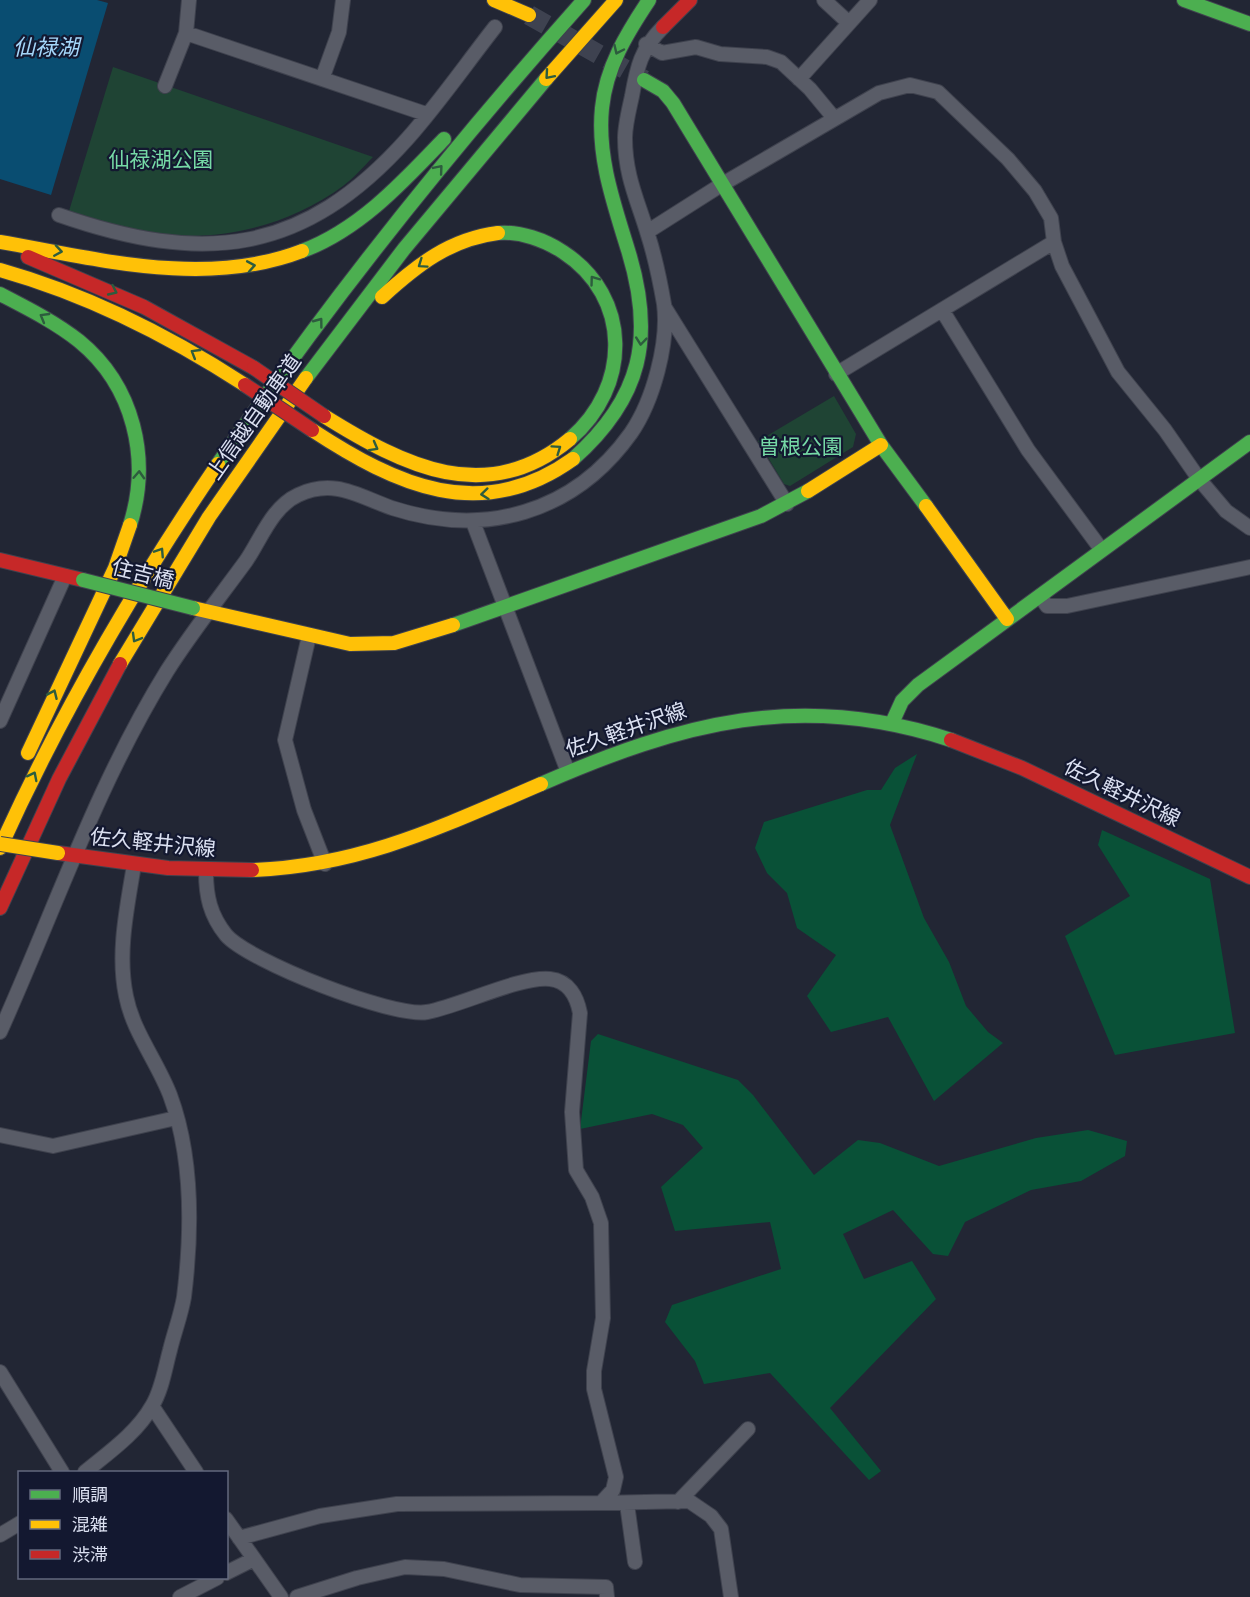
<svg xmlns="http://www.w3.org/2000/svg" width="1250" height="1597" font-family="'Fira Sans','Noto Sans JP',sans-serif">
<style>
.green{fill:#1f4434}
.forest{fill:#095137}
.water{fill:#094d71}
.lines{fill:none;stroke-linecap:round;stroke-linejoin:round}
.secondary-tunnel{stroke:#3e4250;stroke-width:20;stroke-dasharray:20 10;stroke-linecap:butt}
.street-casing{stroke:#3f424e;stroke-width:16}
.fast-casing{stroke:#3f424e;stroke-width:16}
.slow-casing{stroke:#3f424e;stroke-width:16}
.jam-casing{stroke:#3f424e;stroke-width:16}
.street{stroke:#595c67;stroke-width:14}
.fast{stroke:#4caf50;stroke-width:14}
.slow{stroke:#ffc107;stroke-width:14}
.jam{stroke:#c62828;stroke-width:14}
.fast-bridge-casing{stroke:#3f424e;stroke-width:16;stroke-linecap:butt}
.slow-bridge-casing{stroke:#3f424e;stroke-width:16;stroke-linecap:butt}
.jam-bridge-casing{stroke:#3f424e;stroke-width:16;stroke-linecap:butt}
.fast-bridge{stroke:#4caf50;stroke-width:14}
.slow-bridge{stroke:#ffc107;stroke-width:14}
.jam-bridge{stroke:#c62828;stroke-width:14}
.oneway{stroke:#2d5c3e}
.labels{text-anchor:middle;stroke-width:4.5;stroke-linejoin:round;paint-order:stroke}
.park-label{font-size:21px;fill:#76daa6;stroke:#131830}
.street-label{font-size:21px;fill:#dbe0f1;stroke:#131830}
.water-label{font-size:22px;font-style:italic;fill:#a4d6fa;stroke:#131830}
</style>
<rect width="100%" height="100%" fill="#222634"/>
<path class="green" d="M113,67L373,157C363,167 354,178 343,186C284,229 210,245 139,231C115,226 92,217 69,211Z
M834,396L856,434L853,447L790,486L784,484L758,441Z"/>
<path class="forest" d="M917,754L890,825L924,918L949,962L966,1006L988,1032L1003,1043L934,1101L888,1017L831,1032L807,996L836,955L797,928L787,893L767,873L755,848L764,822L867,790H881L895,768Z
M1102,830L1210,879L1235,1033L1115,1055L1065,936L1130,896L1098,845Z
M598,1034L738,1080L753,1095L814,1175L858,1140L880,1143L939,1166L1036,1138L1088,1130L1127,1141L1125,1156L1081,1181L1031,1190L965,1222L948,1256L933,1254L893,1210L843,1234L864,1279L912,1261L936,1299L830,1408L881,1471L869,1480L770,1373L704,1384L695,1361L665,1322L672,1305L781,1269L770,1222L675,1231L661,1187L703,1148L683,1125L652,1114L580,1129L591,1041Z"/>
<path class="water" d="M0,0H97L108,3L51,195L0,179Z"/>
<g class="lines">
<path class="secondary-tunnel" d="M529,15L644,80"/>
<defs>
<path id="street" d="M189,0L186,33L426,114
M824,0L849,23
M646,44L662,53L696,47L720,54L767,57L781,62L810,89L834,118
M322,79L339,32L343,0
M799,79L870,0
M165,86L186,33
M59,215C203,265 303,256 408,138C439,103 466,64 495,27
M647,232L721,185L879,93L910,85L938,92L1008,159L1035,191L1051,218L1054,242L1062,266L1118,372L1165,430L1199,479L1226,511L1250,528
M665,308L787,504
M942,310L1028,450L1101,549
M836,374L1054,242
M473,522L568,772
M1040,596L1047,606H1067L1250,567
M309,636L285,740L304,810L325,864
M0,721L65,576
M206,872C206,896 210,915 226,935C248,961 393,1018 427,1012C460,1006 520,976 550,979C569,981 577,997 580,1013L572,1112L576,1170L592,1197L601,1223L603,1318L594,1371V1389L616,1477L613,1490L601,1503L397,1504L320,1516L239,1538
M0,1032C54,912 97,784 167,671C191,633 219,598 246,561C261,539 272,507 298,495C334,478 358,496 392,508C485,538 574,513 631,433C653,401 669,343 664,304C660,281 655,257 648,235C638,201 625,176 625,138C625,125 629,110 632,96C637,67 641,49 663,27
M0,1135L53,1146L176,1118
M0,1372L62,1472
M152,1406L196,1472
M85,1472C108,1453 137,1433 152,1406C162,1390 165,1368 170,1350C174,1333 181,1315 184,1297C192,1232 193,1157 170,1095C157,1061 133,1032 126,996C117,953 127,908 134,865
M678,1502L748,1429
M601,1503L689,1501L711,1516L721,1529L731,1597
M627,1504L635,1562
M226,1519L281,1597
M0,1535L20,1523
M226,1573L254,1559
M180,1597L217,1578
M297,1597L357,1578L405,1567L444,1569L520,1585L606,1587L607,1597"/>
<path id="fast" d="M1184,0L1250,24
M644,80L663,91L673,103L881,445L926,506
M498,233C520,231 545,240 563,252C632,297 631,387 570,439
M302,251C359,230 403,182 444,139
M0,294C27,308 55,322 79,341C134,386 151,459 130,525
M306,378L404,249L546,79
M573,459C642,398 655,337 628,250C614,204 597,157 602,108C606,67 627,33 649,0
M218,464C329,301 453,147 584,0
M453,625L761,516L808,491
M892,723L902,701L918,685L1250,442
M541,784C681,723 800,690 951,740"/>
<path id="slow" d="M494,0L529,15
M546,79L616,0
M0,242C98,259 206,288 302,251
M0,270C89,295 168,335 245,385
M382,297C417,265 450,239 498,233
M324,416C404,466 487,508 570,439
M312,430C396,485 481,525 573,459
M808,491L881,445
M926,506L1007,619
M193,608L350,644L394,643L453,625
M120,664L209,517L306,378
M28,753L115,568L130,525
M0,848C61,713 135,586 218,464
M252,870C361,866 443,826 541,784"/>
<path id="jam" d="M663,27L690,0
M28,257L144,307L254,368
M0,560L83,580
M951,740L1022,768L1250,877
M58,853L168,868L252,870
M0,908L59,779L120,664"/>
</defs>
<use href="#street" class="street-casing"/>
<use href="#fast" class="fast-casing"/>
<use href="#slow" class="slow-casing"/>
<use href="#jam" class="jam-casing"/>
<use href="#street" class="street"/>
<use href="#fast" class="fast"/>
<use href="#slow" class="slow"/>
<use href="#jam" class="jam"/>
<defs>
<path id="fast-bridge" d="M83,580L193,608"/>
<path id="slow-bridge" d="M0,844L58,853"/>
<path id="jam-bridge" d="M254,368L324,416
M245,385L312,430"/>
</defs>
<use href="#fast-bridge" class="fast-bridge-casing"/>
<use href="#slow-bridge" class="slow-bridge-casing"/>
<use href="#jam-bridge" class="jam-bridge-casing"/>
<use href="#fast-bridge" class="fast-bridge"/>
<use href="#slow-bridge" class="slow-bridge"/>
<use href="#jam-bridge" class="jam-bridge"/>
</g>
<defs><path id="oneway-chevron" d="M-2-3.5L2.5 0L-2 3.5" fill="none" stroke-width="1.6" stroke-linecap="round" stroke-linejoin="round" transform="scale(1.5)"/></defs>
<g class="oneway">
<use href="#oneway-chevron" transform="translate(618 50) rotate(115)"/>
<use href="#oneway-chevron" transform="translate(549 75) rotate(131)"/>
<use href="#oneway-chevron" transform="translate(439 169) rotate(-50)"/>
<use href="#oneway-chevron" transform="translate(58 251) rotate(9)"/>
<use href="#oneway-chevron" transform="translate(422 264) rotate(145)"/>
<use href="#oneway-chevron" transform="translate(251 266) rotate(-10)"/>
<use href="#oneway-chevron" transform="translate(594 280) rotate(-126)"/>
<use href="#oneway-chevron" transform="translate(113 291) rotate(25)"/>
<use href="#oneway-chevron" transform="translate(44 317) rotate(-150)"/>
<use href="#oneway-chevron" transform="translate(319 322) rotate(-53)"/>
<use href="#oneway-chevron" transform="translate(641 341) rotate(96)"/>
<use href="#oneway-chevron" transform="translate(195 353) rotate(-149)"/>
<use href="#oneway-chevron" transform="translate(374 447) rotate(29)"/>
<use href="#oneway-chevron" transform="translate(557 449) rotate(-35)"/>
<use href="#oneway-chevron" transform="translate(139 475) rotate(-87)"/>
<use href="#oneway-chevron" transform="translate(485 494) rotate(174)"/>
<use href="#oneway-chevron" transform="translate(160 552) rotate(-57)"/>
<use href="#oneway-chevron" transform="translate(136 638) rotate(120)"/>
<use href="#oneway-chevron" transform="translate(53 694) rotate(-66)"/>
<use href="#oneway-chevron" transform="translate(33 776) rotate(-63)"/>
</g>
<g class="labels">
<g class="park-label">
<text x="161" y="167">仙禄湖公園</text>
<text x="801" y="454">曽根公園</text>
</g>
<g class="street-label">
<text transform="translate(254 417) rotate(-55)" y="7">上信越自動車道</text>
<text transform="translate(143 574) rotate(14)" y="7">住吉橋</text>
<text transform="translate(626 730) rotate(-19)" y="7">佐久軽井沢線</text>
<text transform="translate(1122 793) rotate(26)" y="7">佐久軽井沢線</text>
<text transform="translate(153 843) rotate(6)" y="7">佐久軽井沢線</text>
</g>
<g class="water-label">
<text x="46" y="55">仙禄湖</text>
</g>
</g>
<rect x="18" y="1471" width="210" height="108" fill="#131830" stroke="#63687d" stroke-width="1.5"/>
<rect x="30" y="1490" width="30" height="9" fill="#4caf50" stroke="#63687d" stroke-width="1.5"/>
<text x="72" y="1501" font-size="18" fill="#dbe0f1">順調</text>
<rect x="30" y="1520" width="30" height="9" fill="#ffc107" stroke="#63687d" stroke-width="1.5"/>
<text x="72" y="1531" font-size="18" fill="#dbe0f1">混雑</text>
<rect x="30" y="1550" width="30" height="9" fill="#c62828" stroke="#63687d" stroke-width="1.5"/>
<text x="72" y="1561" font-size="18" fill="#dbe0f1">渋滞</text>
</svg>
